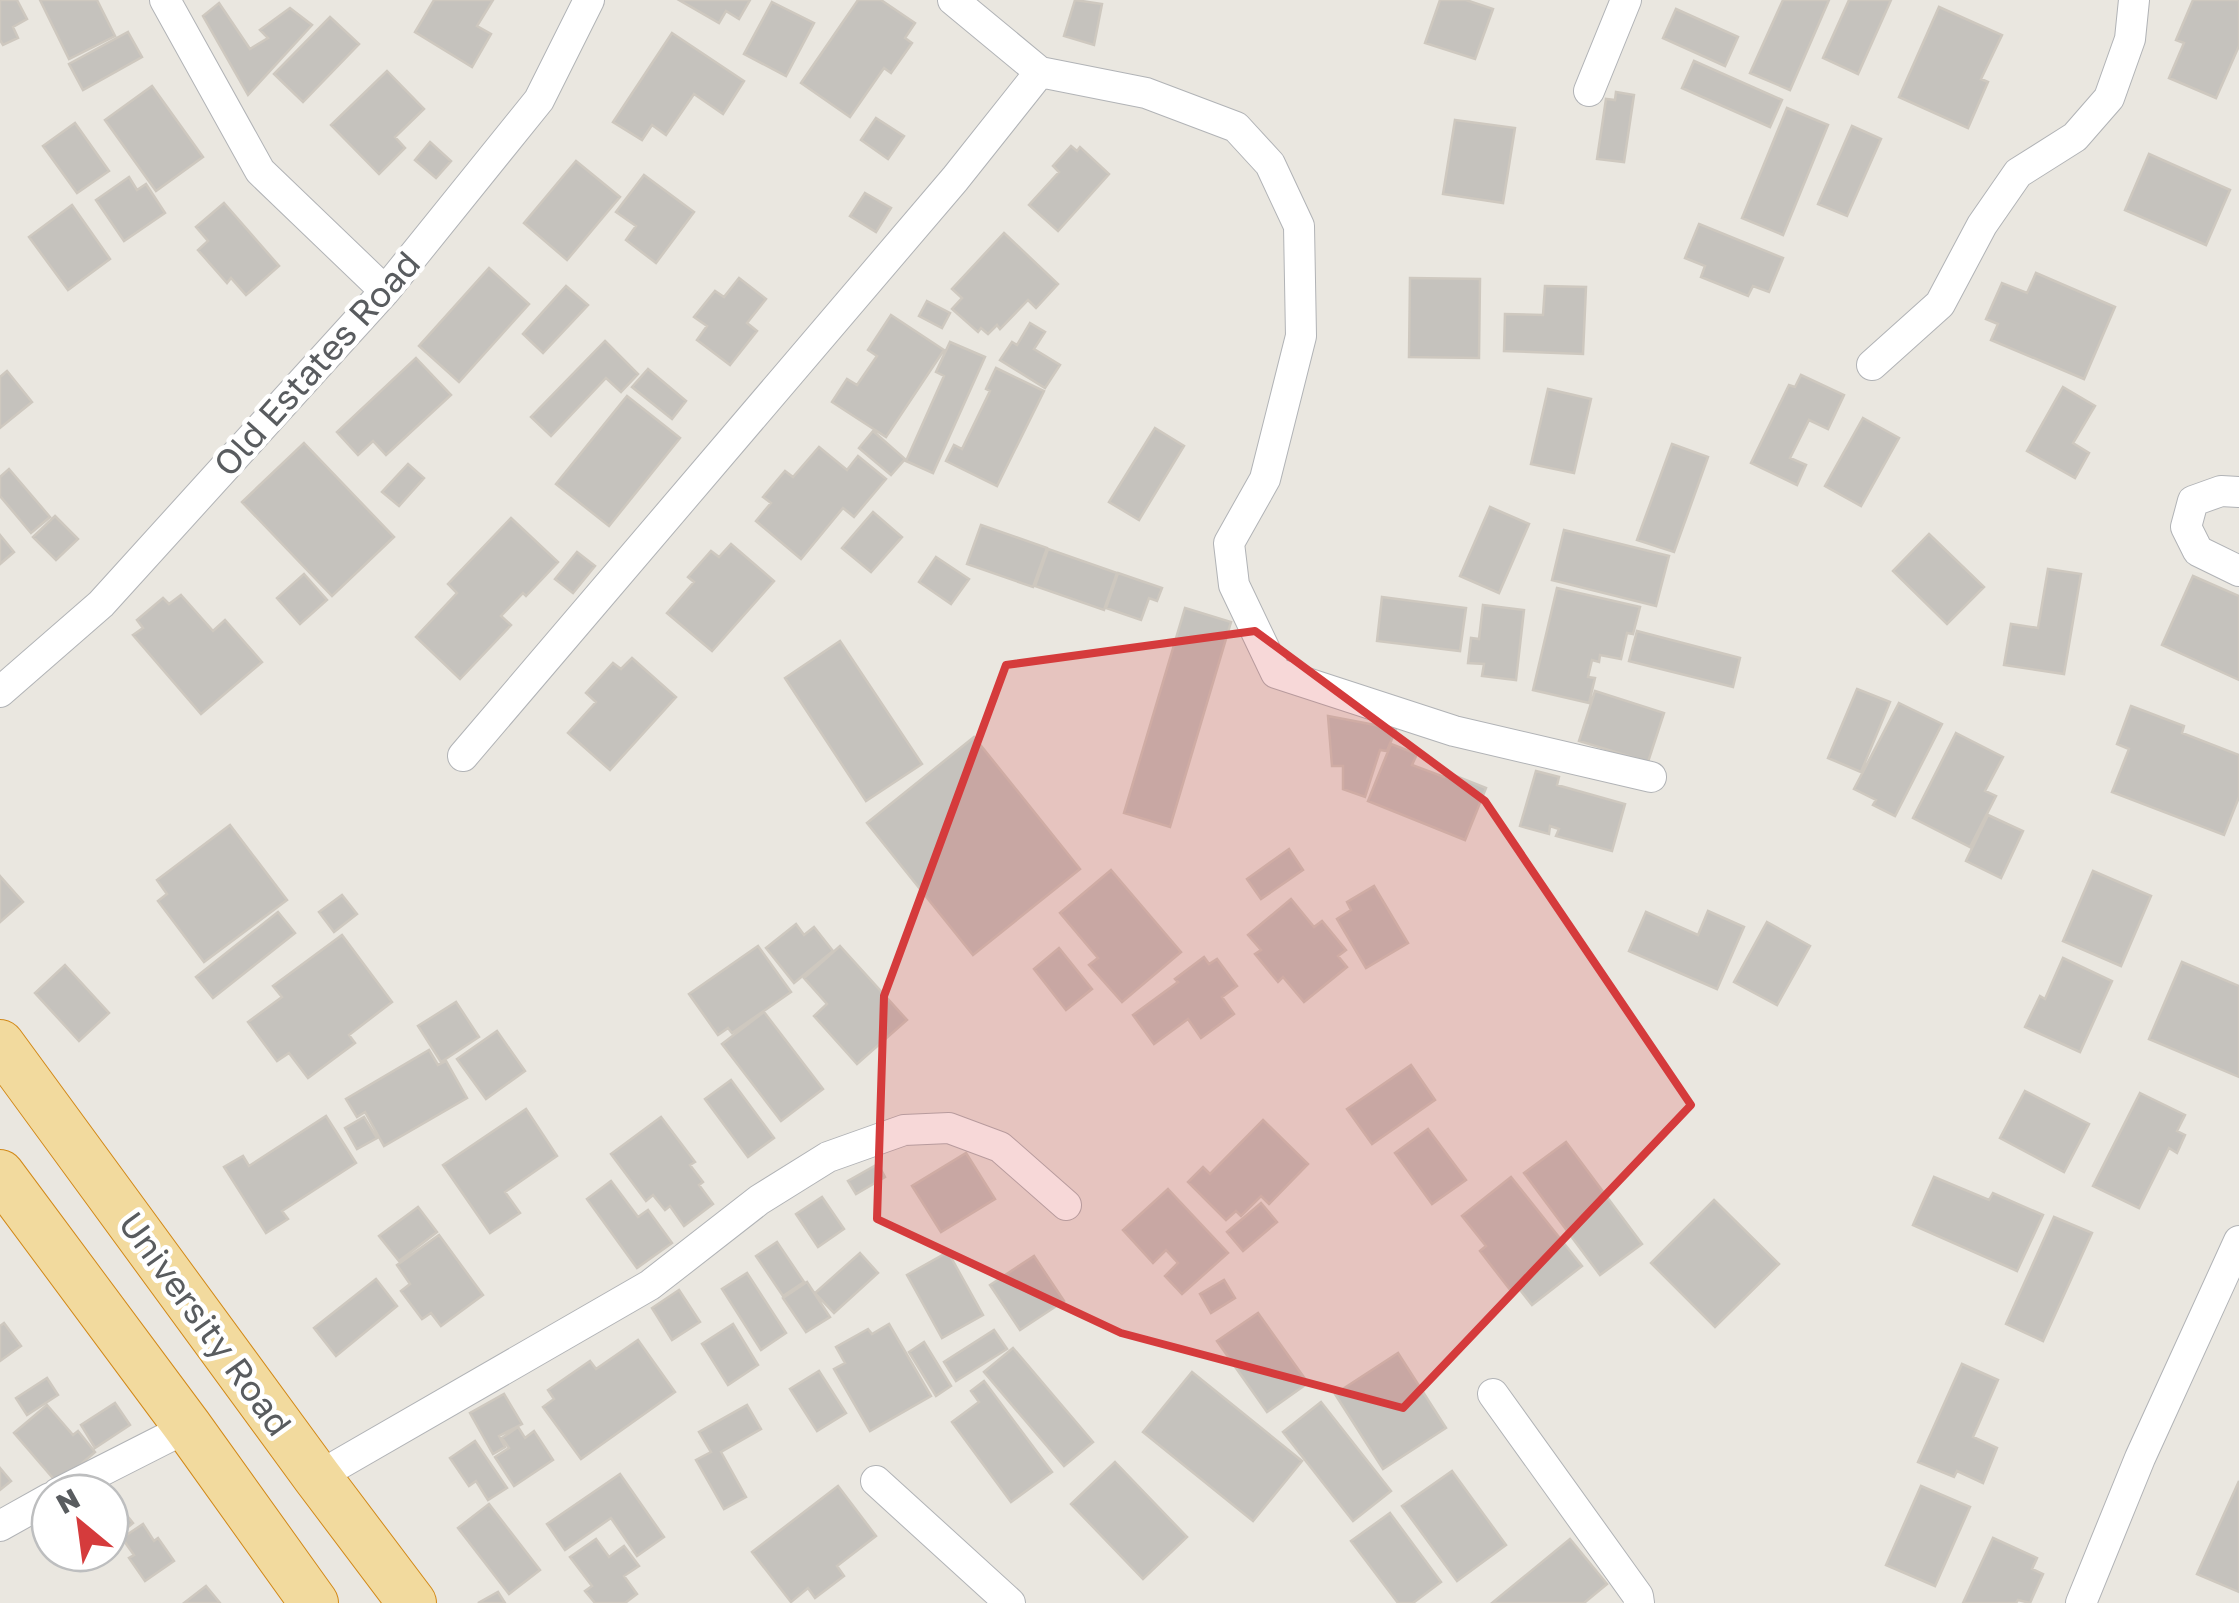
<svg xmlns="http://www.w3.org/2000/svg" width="2239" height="1603" font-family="'Golos Text',sans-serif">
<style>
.building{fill:#c5c2bd;stroke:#cec8bf;stroke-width:2.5}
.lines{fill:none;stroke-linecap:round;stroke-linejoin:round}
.minor-casing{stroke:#b1b3b6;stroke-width:32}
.trunk-casing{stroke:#d28918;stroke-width:50}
.minor{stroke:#fff;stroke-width:30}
.trunk{stroke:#f2da9e;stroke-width:48}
.marked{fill:#d53b3c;fill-opacity:0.2;stroke:#d53b3c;stroke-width:8;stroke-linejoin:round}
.labels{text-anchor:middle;stroke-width:9;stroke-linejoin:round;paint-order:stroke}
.street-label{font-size:35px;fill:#595c5f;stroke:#fff}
</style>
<rect width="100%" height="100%" fill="#eae7e0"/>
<path class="building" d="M0,0H17L27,19L13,27L18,38L3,45L0,40Z
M40,0H97L115,36L69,59Z
M434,0H493L477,26L491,34L472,67L415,32Z
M679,0H750L739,19L726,11L719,23Z
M858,0H881L915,23L905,38L912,43L891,73L884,68L850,117L801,83Z
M1075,0L1102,4L1094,45L1064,36Z
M1440,0H1466L1493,9L1475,59L1425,43Z
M1783,0H1829L1790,90L1750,73Z
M1849,0H1891L1858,74L1823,58Z
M2193,0H2239V46L2216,98L2169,78L2184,43L2176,40Z
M772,2L814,23L786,76L744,54Z
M219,3L250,49L268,38L260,30L290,8L312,25L248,95L203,16Z
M1939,7L2002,35L1981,79L1988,82L1968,128L1899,97Z
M1676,9L1738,37L1725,66L1663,38Z
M330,17L359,44L303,102L274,74Z
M128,32L142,57L83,90L69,64Z
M672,33L744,81L723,114L694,94L666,135L652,125L642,140L613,122Z
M1694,61L1782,100L1770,127L1682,88Z
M387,71L424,109L395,137L405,148L379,174L331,125Z
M152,86L203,157L156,191L105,120Z
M1616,92L1634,95L1624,162L1597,159L1606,99L1615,100Z
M1787,108L1828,125L1783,235L1742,218Z
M876,118L904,136L888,159L861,140Z
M1455,120L1515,128L1503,203L1443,194Z
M75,123L109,171L77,193L43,146Z
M1852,126L1881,139L1847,216L1818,204Z
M430,142L451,161L436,178L415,160Z
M1071,146L1077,151L1080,147L1109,174L1058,231L1029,205L1059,172L1053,166Z
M2149,154L2230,190L2206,245L2125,210Z
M576,161L620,197L567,260L524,223Z
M644,175L694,212L656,263L626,240L636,226L616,212Z
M129,177L137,190L146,184L165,213L124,241L96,200Z
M865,193L891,208L876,232L850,216Z
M224,203L279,266L246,295L231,278L227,283L198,250L208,241L196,227Z
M72,205L110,259L68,290L29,237Z
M1699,224L1783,258L1769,292L1753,286L1748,296L1701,277L1705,266L1685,258Z
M1004,233L1058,284L1036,308L1028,300L1000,329L997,325L988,334L981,328L978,332L952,309L962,298L952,289Z
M489,268L529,304L459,382L419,346Z
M2036,273L2115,307L2084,379L1991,340L1998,324L1986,319L2002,283L2027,293Z
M739,278L766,299L747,323L757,331L730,365L697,340L707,326L694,317L715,291L724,297Z
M1410,278L1480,279L1479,358L1409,357Z
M566,286L588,305L543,353L523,334Z
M1545,286L1586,287L1583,354L1504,351L1505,314L1543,315Z
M927,301L950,313L942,328L919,316Z
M891,315L944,350L886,437L832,402L847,379L857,385L877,356L868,350Z
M1030,323L1045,332L1034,349L1060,365L1045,388L1000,360L1012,342L1017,345Z
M605,341L638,374L621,392L606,378L551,436L531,417Z
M950,342L985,357L933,473L906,461L944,376L936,372Z
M416,358L451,395L386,455L373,441L358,455L337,432Z
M996,368L1044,391L997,486L946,461L954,445L962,449L990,391L986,389Z
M648,369L686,401L672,419L632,387Z
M7,371L32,402L0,428V377Z
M1801,375L1844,395L1828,429L1809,420L1790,458L1806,465L1797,485L1751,463L1789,385L1795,387Z
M2063,387L2095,406L2073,443L2089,453L2075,478L2027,451Z
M1548,389L1591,399L1574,473L1531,464Z
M627,396L680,438L609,526L556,484Z
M1863,418L1899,438L1861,506L1825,486Z
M1155,428L1184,446L1139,520L1109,502Z
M873,431L905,459L891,475L859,448Z
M304,443L394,537L332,596L242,502Z
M1672,444L1708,457L1674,552L1637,540Z
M819,447L847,470L858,456L886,479L854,517L843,508L801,559L756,521L771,503L763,497L785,471L793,477Z
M408,464L424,478L399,506L382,492Z
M9,469L50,517L31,533L0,496V477Z
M1490,507L1529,524L1499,593L1460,576Z
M873,512L902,537L871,572L842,548Z
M55,516L78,539L56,560L33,537Z
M511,518L558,562L526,596L523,593L501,616L511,625L460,679L416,637L457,593L448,584Z
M981,525L1047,548L1033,587L967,564Z
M1564,530L1669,556L1656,606L1552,580Z
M1929,534L1984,587L1947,624L1893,571Z
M0,535L14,552L0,564Z
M731,544L774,581L712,651L667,613L694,582L688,577L711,551L719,557Z
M1048,549L1117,573L1104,610L1035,586Z
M577,552L595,566L573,593L555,579Z
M936,557L969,579L951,604L919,582Z
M2048,569L2081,574L2064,674L2004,665L2011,624L2038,628Z
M1118,573L1162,588L1157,601L1149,598L1141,620L1106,608Z
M304,574L327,600L300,624L277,598Z
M2193,576L2239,596V680L2162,645Z
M1557,588L1640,607L1633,634L1627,633L1621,659L1600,655L1599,662L1592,660L1588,677L1595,678L1589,703L1533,690Z
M181,595L213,631L225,620L262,662L201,714L133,635L143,628L137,620L163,598L169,604Z
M1382,597L1466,608L1460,651L1377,641Z
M1483,605L1524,610L1516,680L1482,676L1484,664L1468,663L1471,638L1479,639Z
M1185,608L1231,622L1170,827L1124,813Z
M1637,631L1740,658L1733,687L1629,661Z
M840,641L922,764L866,801L785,678Z
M632,658L676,697L610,770L568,733L596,702L586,693L613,663L621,669Z
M1857,689L1890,702L1861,772L1828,758Z
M1595,691L1664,713L1648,762L1579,741Z
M1899,703L1942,724L1895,816L1873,805L1876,800L1854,789Z
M2131,706L2184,726L2182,733L2239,755V797L2224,835L2112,792L2129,749L2117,744Z
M1328,716L1396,729L1387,751L1380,750L1365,797L1343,789V766H1332Z
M1956,733L2003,757L1985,791L1996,796L1970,847L1913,818Z
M974,737L1080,869L973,955L867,823Z
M1391,744L1417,754L1412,765L1444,777L1446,772L1486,788L1465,840L1368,801Z
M1536,771L1559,777L1557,785L1625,804L1612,851L1556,836L1559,829L1550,826L1549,834L1520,826Z
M1988,815L2023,831L2001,878L1966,861Z
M230,825L287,900L204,962L158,901L167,894L157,880Z
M1289,849L1303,870L1261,899L1247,879Z
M1111,870L1181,952L1122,1002L1089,965L1098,958L1060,913Z
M2093,871L2151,896L2121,966L2063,941Z
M0,876L23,902L0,922Z
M1374,886L1408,943L1366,968L1337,919L1351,910L1347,902Z
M342,895L357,914L334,932L319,912Z
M1291,899L1314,927L1322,921L1346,950L1338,956L1347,967L1304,1002L1283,977L1278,982L1255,954L1261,950L1248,935Z
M1708,911L1744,927L1717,989L1629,951L1646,912L1698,935Z
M278,912L295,933L213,998L196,977Z
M1767,922L1810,946L1777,1005L1734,982Z
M796,924L804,935L814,927L833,951L794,983L766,948Z
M342,935L392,1002L349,1035L355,1043L308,1078L289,1053L277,1061L248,1022L282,997L273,986Z
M758,946L791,992L732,1033L728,1028L718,1035L689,994Z
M840,946L907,1020L857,1064L814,1016L827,1004L804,978Z
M1059,948L1092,989L1066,1010L1034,969Z
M1204,957L1209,964L1217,959L1237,986L1222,997L1234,1014L1201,1038L1188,1019L1154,1044L1133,1015L1178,982L1175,979Z
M2063,958L2112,981L2080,1052L2025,1027L2040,996L2045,999Z
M2182,962L2239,986V1077L2149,1039Z
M65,965L109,1013L79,1041L35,993Z
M456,1002L479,1037L441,1062L418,1026Z
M764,1012L823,1089L781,1121L722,1044Z
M497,1031L525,1071L486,1099L457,1059Z
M429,1050L438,1065L446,1061L467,1098L384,1146L365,1112L357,1117L346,1099Z
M1411,1065L1435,1100L1372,1144L1347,1109Z
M731,1080L774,1138L748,1157L705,1099Z
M2025,1091L2089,1124L2064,1172L2000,1138Z
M2140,1093L2185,1115L2177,1131L2185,1135L2177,1153L2169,1148L2139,1208L2093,1186Z
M526,1109L557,1156L505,1192L520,1213L490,1233L443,1165Z
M326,1116L356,1163L282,1211L288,1219L266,1233L224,1167L243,1156L249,1166Z
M364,1117L377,1138L357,1149L345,1128Z
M661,1117L695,1162L690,1165L703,1182L699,1185L713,1204L684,1226L670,1206L665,1210L653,1195L646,1201L611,1154Z
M1263,1120L1308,1164L1269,1204L1261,1196L1241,1216L1236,1211L1226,1220L1188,1182L1203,1167L1210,1174Z
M1428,1129L1466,1180L1432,1204L1395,1153Z
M1566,1142L1642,1244L1600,1275L1524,1173Z
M966,1153L995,1199L941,1232L912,1186Z
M878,1164L885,1177L856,1194L848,1181Z
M1511,1177L1582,1266L1532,1305L1517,1286L1511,1291L1480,1251L1486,1246L1462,1216Z
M1934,1177L1989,1200L1993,1193L2043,1215L2017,1271L1913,1225Z
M611,1181L638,1217L648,1210L672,1243L637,1268L587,1199Z
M1168,1189L1228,1253L1182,1294L1165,1276L1178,1263L1166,1250L1153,1263L1123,1230Z
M822,1197L844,1229L818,1247L796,1214Z
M1714,1200L1779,1264L1715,1327L1651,1263Z
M1261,1203L1277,1222L1243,1251L1227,1232Z
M418,1207L437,1232L399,1261L379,1236Z
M2054,1217L2092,1233L2043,1341L2006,1324Z
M439,1235L483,1295L441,1326L431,1313L422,1319L401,1291L410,1284L397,1265Z
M777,1242L804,1282L783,1296L756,1256Z
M948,1252L983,1315L942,1338L907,1275Z
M860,1253L878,1273L834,1313L815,1293Z
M1034,1256L1064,1301L1020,1330L990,1285Z
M747,1273L786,1333L761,1350L722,1289Z
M376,1279L397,1306L336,1356L314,1328Z
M1224,1280L1235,1298L1211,1313L1200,1294Z
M807,1282L830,1317L806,1332L783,1298Z
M679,1290L700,1322L672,1340L652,1308Z
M1258,1313L1308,1383L1267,1412L1217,1341Z
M4,1323L21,1346L0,1361V1326Z
M733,1324L758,1365L728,1385L702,1344Z
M889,1324L931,1396L870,1431L834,1369L845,1363L836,1347L868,1329L872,1334Z
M994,1330L1007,1349L956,1381L944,1362Z
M638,1340L675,1392L581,1459L543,1407L554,1399L548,1390L590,1361L596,1369Z
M924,1342L951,1386L936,1396L909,1352Z
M1013,1348L1093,1442L1064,1466L984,1372Z
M1398,1353L1446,1428L1383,1469L1335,1394Z
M1962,1364L1998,1380L1973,1437L1997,1448L1983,1483L1957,1471L1954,1477L1918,1462Z
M819,1371L846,1413L817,1431L790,1389Z
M1192,1372L1302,1461L1253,1521L1143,1432Z
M47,1378L58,1395L27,1415L16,1398Z
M984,1381L1052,1472L1011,1502L952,1422L979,1402L971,1391Z
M504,1394L522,1424L499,1436L505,1447L493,1454L470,1413Z
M1321,1402L1391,1491L1353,1521L1283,1432Z
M115,1403L130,1425L95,1448L81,1425Z
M47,1405L73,1435L78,1431L95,1452L58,1484L14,1433Z
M747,1405L761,1429L721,1452L746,1497L724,1509L696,1460L711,1452L699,1432Z
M518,1427L525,1438L534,1431L553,1460L514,1486L495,1457L509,1448L502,1438Z
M475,1441L507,1488L488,1500L476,1481L469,1486L450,1458Z
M1115,1462L1187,1537L1143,1579L1071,1504Z
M0,1468L11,1481L0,1490Z
M1452,1471L1506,1545L1457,1581L1402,1506Z
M620,1474L664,1537L637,1556L611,1518L565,1550L547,1524Z
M2239,1481V1592L2197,1574Z
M838,1486L876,1536L837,1566L844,1576L815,1598L808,1588L791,1602L752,1552Z
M1921,1486L1970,1507L1935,1586L1886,1565Z
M113,1498L133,1523L110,1542V1500Z
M489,1504L540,1570L509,1594L458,1528Z
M1390,1513L1441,1582L1413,1603H1398L1351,1541Z
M143,1524L154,1541L158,1538L174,1561L145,1581L129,1558L134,1555L122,1538Z
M1993,1538L2037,1558L2032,1569L2043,1574L2030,1603L2018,1600L2016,1603H1963Z
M596,1539L609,1557L624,1546L639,1566L624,1576L637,1594L625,1603H595L585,1591L592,1586L570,1557Z
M1570,1539L1607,1584L1584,1603H1492Z
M206,1586L220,1603H184Z
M498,1592L505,1603H478Z"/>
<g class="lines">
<defs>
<path id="minor" d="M165,0L260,171L385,291
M1040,72L1146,93L1236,127L1270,164L1299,226L1301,336L1265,479L1229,543L1234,585L1276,673L1454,731L1651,777
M1589,91L1626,0
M1872,365L1940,304L1982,225L2018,173L2075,137L2109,98L2130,39L2134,0
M2239,492L2221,491L2193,501L2186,527L2198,551L2239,571
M0,692L101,604L385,291L539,100L589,0
M463,756L955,179L1040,72L953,0
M1493,1394L1638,1596L1639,1603
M317,1477L650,1285L759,1200L828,1157L904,1130L949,1128L1000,1147L1066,1205
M876,1481L1010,1603
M58,1493L188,1427
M0,1526L50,1498
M2081,1603L2140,1458L2239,1241"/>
<path id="trunk" d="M0,1044L317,1477L412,1603
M0,1174L188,1427L314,1603"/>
</defs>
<use href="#minor" class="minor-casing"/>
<use href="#trunk" class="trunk-casing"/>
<use href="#minor" class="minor"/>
<use href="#trunk" class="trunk"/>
</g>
<path class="marked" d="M1255,631L1485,801L1691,1105L1403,1408L1121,1333L877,1219L884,996L1006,665Z"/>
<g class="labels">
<g class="street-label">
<text transform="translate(317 364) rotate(-48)" y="12">Old Estates Road</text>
<text transform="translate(205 1324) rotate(54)" y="12">University Road</text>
</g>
</g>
<g transform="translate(80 1523) rotate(331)"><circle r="48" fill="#ffffff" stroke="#bdbebf" stroke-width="2.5"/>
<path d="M0-8L18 38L0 25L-18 38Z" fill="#d53b3c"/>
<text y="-15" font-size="28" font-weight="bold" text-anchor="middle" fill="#595c5f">N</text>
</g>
</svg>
